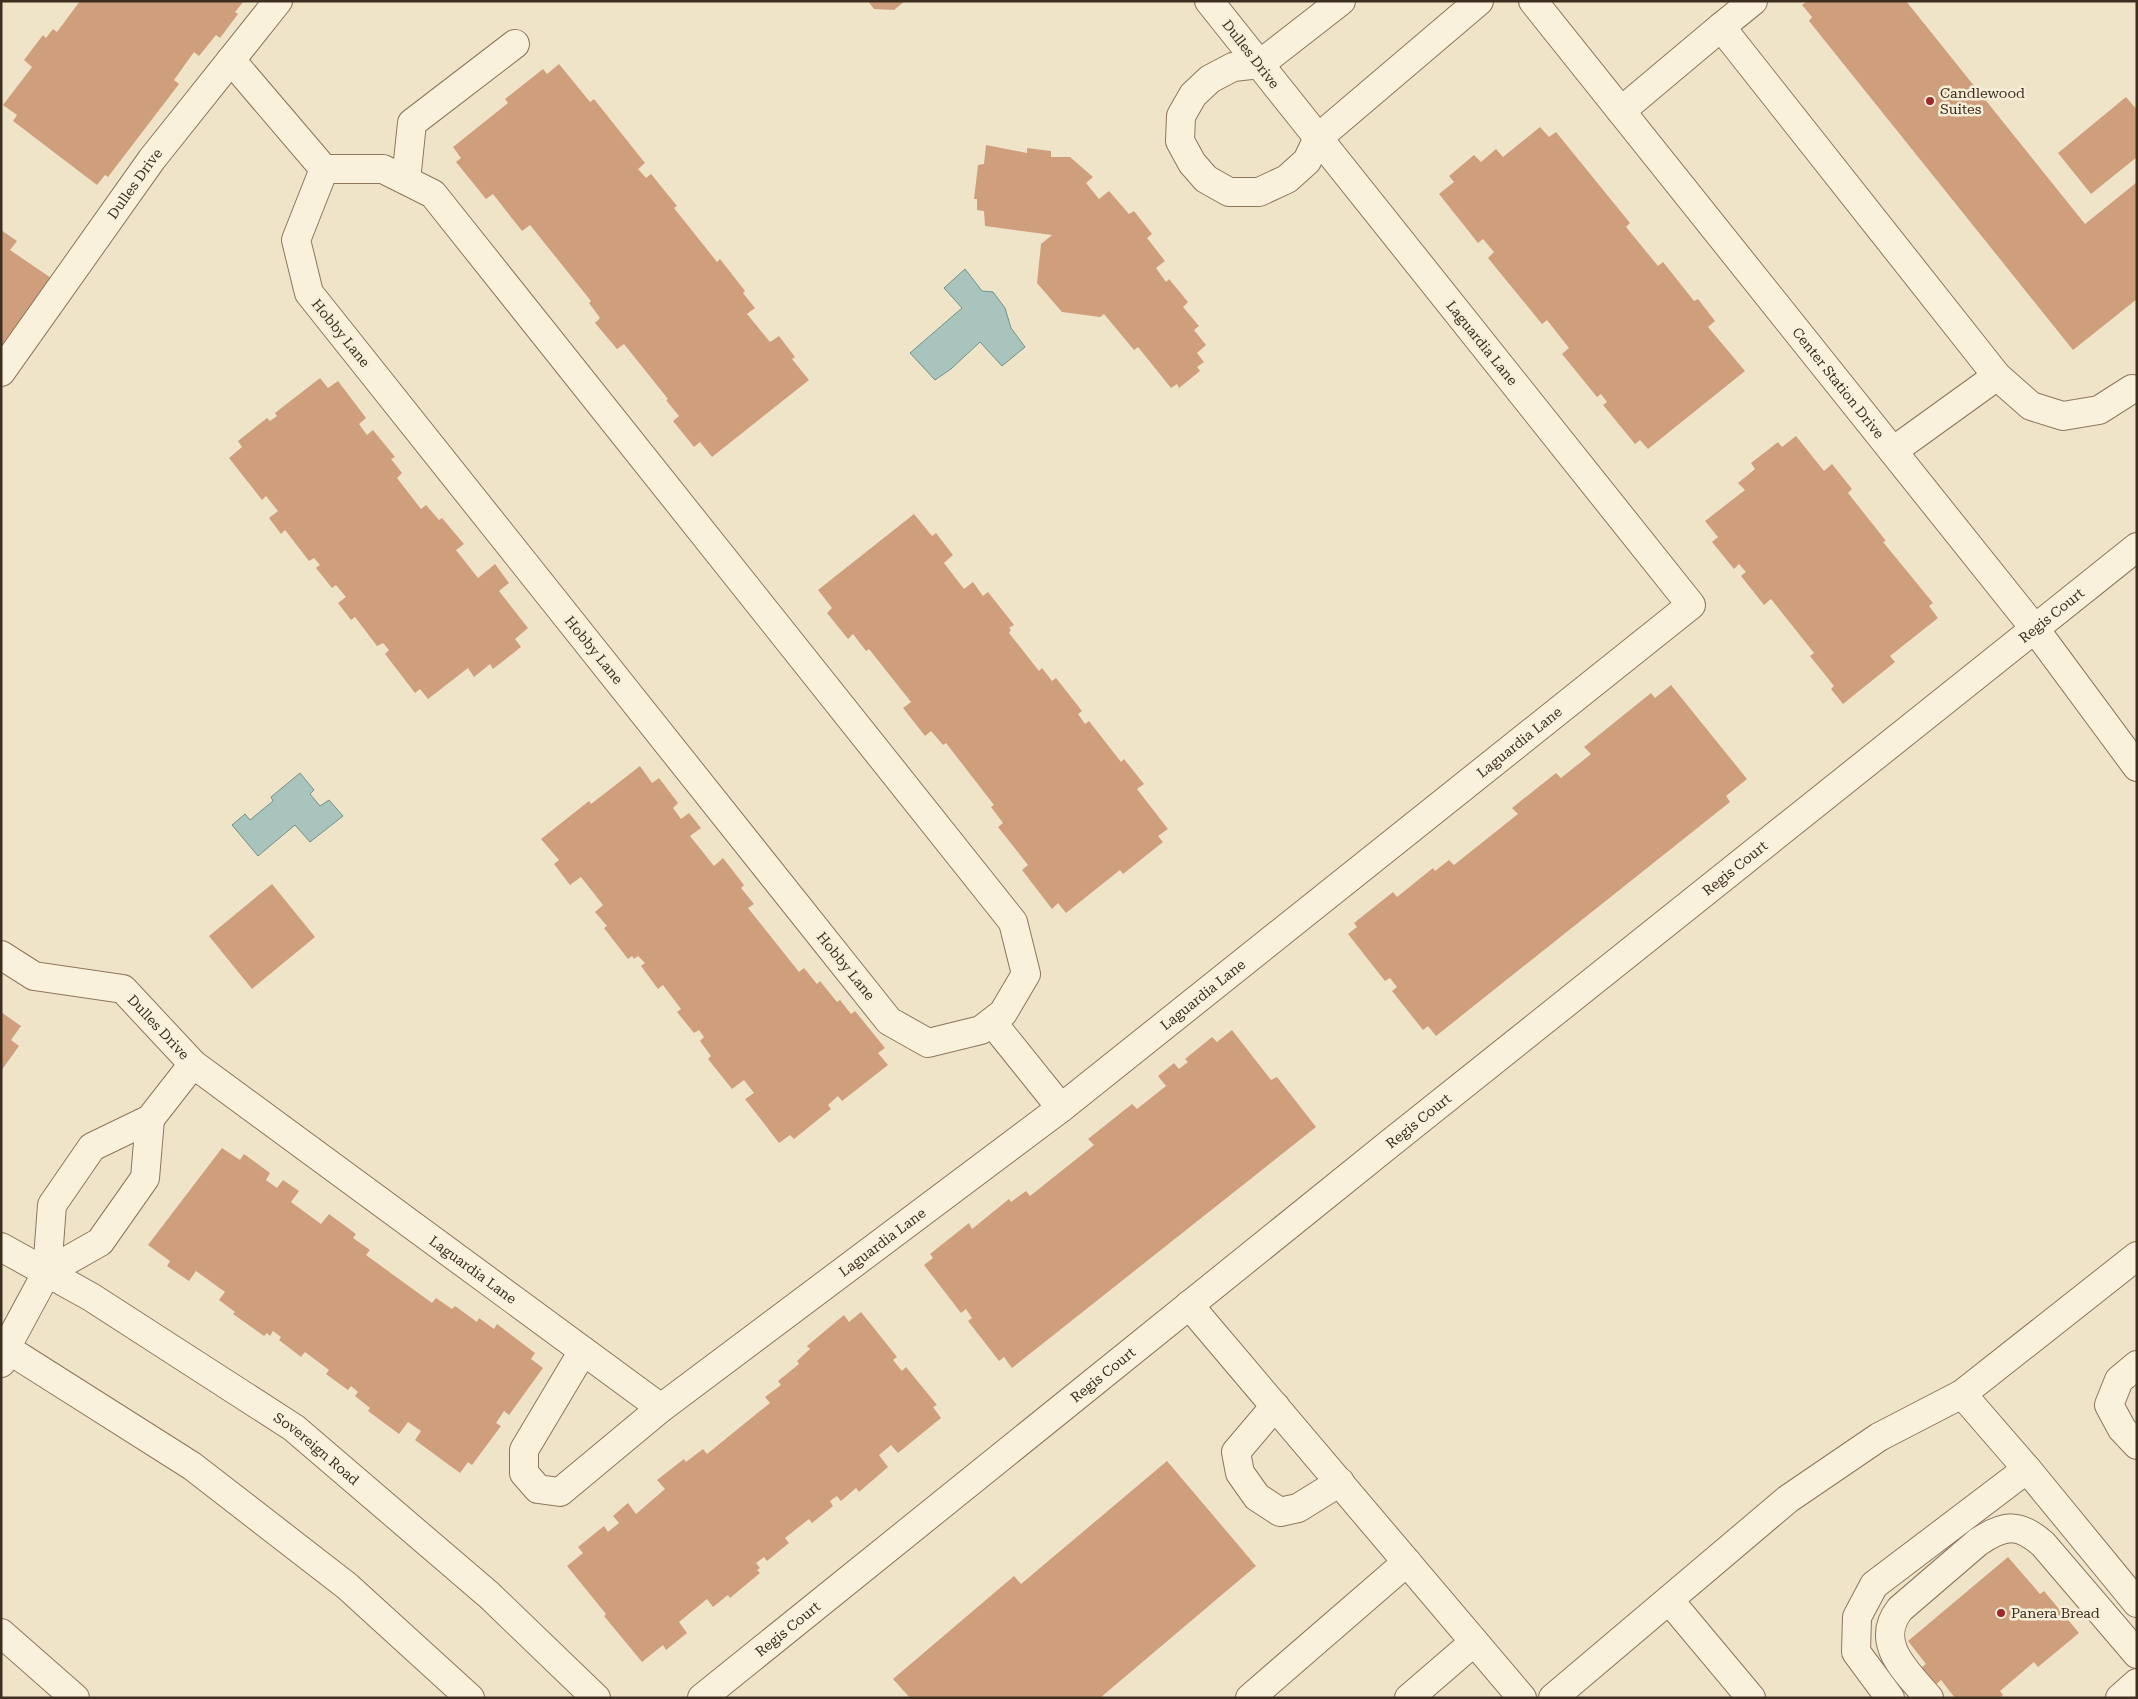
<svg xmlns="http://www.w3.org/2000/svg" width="2138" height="1699" font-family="'Roboto Serif',serif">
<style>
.water{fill:#a9c4bc;stroke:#6f938a}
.building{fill:#cf9f7d}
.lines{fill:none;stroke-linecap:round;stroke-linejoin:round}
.minor-casing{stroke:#8d765c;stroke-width:30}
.minor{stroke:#faf1dc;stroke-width:28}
.poi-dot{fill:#9e2a2b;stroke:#f7eed8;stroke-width:2}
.labels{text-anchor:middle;stroke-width:5;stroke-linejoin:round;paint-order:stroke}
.street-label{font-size:14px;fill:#3d2e20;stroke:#f7eed8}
.poi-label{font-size:14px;fill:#3d2e20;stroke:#f7eed8;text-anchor:start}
</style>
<rect width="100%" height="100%" fill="#f0e4c8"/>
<path class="water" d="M965,269L982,291L993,292L1005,308L1011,328L1025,347L1002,366L980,342L951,369L935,380L910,353L962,308L944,288Z
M300,773L314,790L310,794L320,806L329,800L343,816L310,842L295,825L258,856L232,825L245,814L250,820L273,801L271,797Z"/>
<path class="building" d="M80,1H244L235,12L238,14L220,38L216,35L199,56L194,52L174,80L179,84L108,177L105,175L97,185L13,121L17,115L3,105L32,67L24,60L43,35L46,38L53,29L57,32Z
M868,1H905L894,10L874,9Z
M1807,1H1906L2085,224L2137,182V299L2073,350L1809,21L1812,17L1802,5Z
M559,64L590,102L594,99L645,163L638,169L646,178L651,174L677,206L674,208L717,262L720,259L745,291L743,293L755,308L747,314L770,342L779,336L795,357L792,359L809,380L712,457L700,442L694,447L673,421L679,416L666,400L668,399L624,344L617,349L595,323L600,318L589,303L591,301L530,225L522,231L493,194L486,199L456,162L461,158L453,147L508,103L505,99L543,69L547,74Z
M2126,97L2137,110V157L2091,194L2058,153Z
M1540,127L1549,137L1556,132L1630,223L1626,227L1658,266L1663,262L1694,301L1698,299L1715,321L1708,327L1745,371L1648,449L1640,440L1635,444L1603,405L1607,402L1601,394L1597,397L1562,354L1569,348L1547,320L1542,324L1488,258L1494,252L1483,239L1478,243L1439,194L1454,182L1449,176L1474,155L1481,162L1496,149L1503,157Z
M986,145L1027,153V148L1051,151V157H1070L1093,177L1086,183L1099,199L1109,191L1129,214L1134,211L1152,234L1147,238L1165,261L1156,268L1166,282L1169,279L1188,302L1183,307L1199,326L1194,330L1206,345L1197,353L1204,362L1197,367L1200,371L1179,388L1177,384L1171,388L1138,347L1134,350L1104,314L1100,317L1062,312L1037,283L1041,244L1052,235L985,226L984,211L977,210V199H974L978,165L984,164Z
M1,230L17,241L10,250L54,280L1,366Z
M320,378L328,388L338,381L366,418L359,424L367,435L373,430L395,457L391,459L402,473L397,478L421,509L426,505L439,520L442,518L464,544L456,550L478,578L495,564L509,583L499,591L528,628L515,639L521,647L493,669L490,664L474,677L468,668L428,699L420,689L415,693L385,654L389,650L383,643L377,646L355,617L351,620L338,603L346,597L336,585L332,588L316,568L320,565L314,558L309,561L285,530L281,534L269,518L278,511L266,496L262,500L229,458L242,447L238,441L267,418L270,421L277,416L275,413Z
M1796,436L1824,471L1832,464L1852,489L1848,493L1886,541L1883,542L1933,603L1929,606L1938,618L1890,656L1895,662L1843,704L1831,689L1834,686L1810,656L1814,653L1771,599L1764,605L1741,576L1746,572L1739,564L1734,569L1712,542L1718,537L1705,521L1745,490L1738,483L1755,469L1751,463L1778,442L1782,447Z
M914,514L932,536L936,533L953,555L944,563L964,589L973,582L983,596L988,592L1014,625L1009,628L1011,630L1009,633L1039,671L1042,668L1052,681L1056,678L1082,711L1078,714L1085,724L1089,721L1121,762L1124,759L1144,784L1137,789L1168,829L1158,836L1163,842L1123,874L1120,870L1066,913L1058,903L1052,909L1022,870L1028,865L998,827L1003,823L991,807L994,805L946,743L943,745L931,731L925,736L903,708L911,702L869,649L866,651L853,634L848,639L827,613L832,608L818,590Z
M1671,685L1747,779L1726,796L1730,802L1436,1036L1428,1026L1423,1030L1392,991L1397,987L1390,978L1385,981L1348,934L1357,927L1354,923L1393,892L1397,897L1433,868L1435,871L1449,860L1454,865L1518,814L1512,808L1556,773L1561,778L1591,754L1584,747L1651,693L1655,698Z
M640,766L652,783L659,778L678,803L673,808L681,819L689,813L701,828L690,836L714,866L723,858L744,885L741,888L754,904L748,908L799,972L804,968L817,984L820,981L837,1002L840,1000L851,1014L855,1011L885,1048L878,1053L888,1065L842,1101L838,1096L828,1105L831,1109L794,1139L790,1135L779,1143L745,1099L754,1093L744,1080L732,1089L708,1059L711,1056L700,1041L704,1037L699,1030L694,1033L677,1012L681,1009L663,985L658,989L641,966L645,963L638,956L634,959L632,956L628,959L604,928L607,926L595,912L603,905L581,877L570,885L554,864L559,860L541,839L589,801L591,804Z
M272,884L315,937L252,989L209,936Z
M1,1012L21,1026L11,1040L19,1046L1,1071Z
M1232,1030L1271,1080L1277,1077L1316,1127L1012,1368L1004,1357L999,1361L968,1321L972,1318L966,1309L961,1313L924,1265L933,1258L930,1254L969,1223L972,1229L1009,1199L1011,1202L1026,1191L1030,1196L1094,1145L1088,1139L1132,1104L1137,1109L1166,1086L1158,1076L1174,1063L1179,1069L1188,1062L1185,1059L1212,1037L1217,1042Z
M222,1148L240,1160L244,1154L270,1173L266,1180L277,1188L283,1180L299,1191L291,1202L321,1224L329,1214L356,1234L353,1238L370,1250L366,1255L432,1303L436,1298L452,1309L455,1306L477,1322L479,1318L494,1329L497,1324L535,1353L531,1359L543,1368L509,1415L504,1411L496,1423L501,1426L472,1465L468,1462L460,1473L415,1440L421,1431L408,1422L399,1434L368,1411L370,1408L355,1396L358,1392L351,1386L348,1390L326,1374L329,1370L305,1352L301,1357L279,1340L281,1337L273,1331L270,1336L267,1333L264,1336L233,1314L235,1312L219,1300L225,1292L196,1271L189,1281L167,1266L170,1261L148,1245Z
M861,1312L897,1357L893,1360L902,1371L906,1367L937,1405L933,1407L941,1418L898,1453L891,1445L879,1455L888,1467L859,1492L856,1488L841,1501L837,1496L830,1501L833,1506L812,1523L809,1519L785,1538L789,1543L767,1561L764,1557L756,1563L760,1568L757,1570L760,1573L730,1598L728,1595L713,1607L707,1599L679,1622L687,1633L666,1650L663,1645L642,1662L604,1616L606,1614L567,1566L583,1553L578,1547L604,1526L608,1532L619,1523L613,1516L628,1503L636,1514L665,1489L657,1480L684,1459L686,1462L703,1449L707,1454L770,1403L765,1397L781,1385L778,1381L799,1364L797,1361L810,1349L807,1346L844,1315L849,1322Z
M1167,1461L1256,1566L1100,1698H910L893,1679L1014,1576L1021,1584Z
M2008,1557L2040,1594L2044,1591L2079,1633L2038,1667L2034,1662L2000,1691L2003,1695L2000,1698H1955L1941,1680L1933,1687L1918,1670L1926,1664L1908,1641Z"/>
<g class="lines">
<defs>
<g id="minor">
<path d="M1341,1L1260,64L1233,67L1210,79L1193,95L1181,116L1180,141L1192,163L1206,179L1229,192H1259L1287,179L1307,161L1318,138L1479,1"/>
<path id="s1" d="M1533,1L2035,629L2137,767"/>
<path d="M1721,27L1753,1"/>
<path d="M231,60L324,169H383L433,194L1013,922L1026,974L1003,1013L981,1030L928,1043L889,1021L309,293L296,240L324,169"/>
<path d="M1621,111L1721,27L1997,376L2031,406L2063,416L2099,410L2132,389"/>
<path d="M406,180L412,123L515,44"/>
<path id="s2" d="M1,372L152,159L278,1"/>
<path d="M1893,451L1997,376"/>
<path id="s3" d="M1,955L34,976L123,989L193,1064L661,1408L1061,1108L1691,605L1209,1"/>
<path d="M992,1022L1061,1108"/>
<path id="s4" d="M1,1247L91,1297L294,1428L489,1595L596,1698"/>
<path d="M47,1272L100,1242L145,1178L150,1119"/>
<path d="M1189,1305L1522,1698"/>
<path d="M1,1345L192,1466L347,1586L470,1698"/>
<path d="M583,1351L524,1450V1473L538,1489L560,1492L661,1408"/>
<path d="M1,1363L6,1348L47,1272L52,1205L92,1147L150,1119L193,1064"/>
<path d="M2137,1365L2119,1380L2109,1405L2122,1429L2137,1445"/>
<path d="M1962,1394L2027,1469L2137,1603"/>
<path d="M1275,1406L1236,1452L1240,1473L1257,1497L1280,1512L1298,1508L1340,1482"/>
<path d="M1669,1600L1751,1698"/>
<path d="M1,1633L75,1698"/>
<path id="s5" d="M702,1698L1388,1145L2137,547"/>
<path d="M1250,1698L1407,1562"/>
<path d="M1409,1698L1474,1642"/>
<path d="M1553,1698L1788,1499L1879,1437L1962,1394L2137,1256"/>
<path d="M1890,1698L1856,1652L1857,1617L1874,1585L2027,1469"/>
<path d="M1929,1698C1907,1672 1873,1643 1900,1609L1978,1542C2005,1524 2019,1523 2043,1544L2137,1654"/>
<path d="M2120,1698L2137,1683"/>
</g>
</defs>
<use href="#minor" class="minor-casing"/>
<use href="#minor" class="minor"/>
</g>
<g class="poi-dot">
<circle cx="1930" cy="101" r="5"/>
<circle cx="2001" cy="1613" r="5"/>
</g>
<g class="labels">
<g class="street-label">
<text transform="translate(1251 54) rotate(52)" y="5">Dulles Drive</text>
<text dy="5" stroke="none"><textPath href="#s2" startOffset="231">Dulles Drive</textPath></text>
<text transform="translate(341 333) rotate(51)" y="5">Hobby Lane</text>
<text transform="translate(1482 343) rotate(51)" y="5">Laguardia Lane</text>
<text dy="5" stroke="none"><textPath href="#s1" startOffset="489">Center Station Drive</textPath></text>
<text dy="5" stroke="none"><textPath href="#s5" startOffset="1730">Regis Court</textPath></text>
<text transform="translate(594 650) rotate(51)" y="5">Hobby Lane</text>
<text dy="5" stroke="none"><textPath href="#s3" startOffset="1899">Laguardia Lane</textPath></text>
<text dy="5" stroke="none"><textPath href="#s5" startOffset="1325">Regis Court</textPath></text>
<text transform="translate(846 966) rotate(51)" y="5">Hobby Lane</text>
<text dy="5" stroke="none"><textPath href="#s3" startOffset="1494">Laguardia Lane</textPath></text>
<text dy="5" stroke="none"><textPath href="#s3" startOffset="181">Dulles Drive</textPath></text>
<text dy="5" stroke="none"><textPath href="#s5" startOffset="920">Regis Court</textPath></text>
<text dy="5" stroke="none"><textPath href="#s3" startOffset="1089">Laguardia Lane</textPath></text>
<text dy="5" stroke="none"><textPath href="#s3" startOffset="579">Laguardia Lane</textPath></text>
<text dy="5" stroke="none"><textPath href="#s5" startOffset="515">Regis Court</textPath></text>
<text dy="5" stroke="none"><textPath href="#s4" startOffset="375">Sovereign Road</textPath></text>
<text dy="5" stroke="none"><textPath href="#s5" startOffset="110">Regis Court</textPath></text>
</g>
<g class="poi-label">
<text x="1940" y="98">Candlewood<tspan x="1940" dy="16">Suites</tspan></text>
<text x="2011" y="1618">Panera Bread</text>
</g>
</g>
<rect width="2138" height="1699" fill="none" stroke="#3d2e20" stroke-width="5"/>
</svg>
